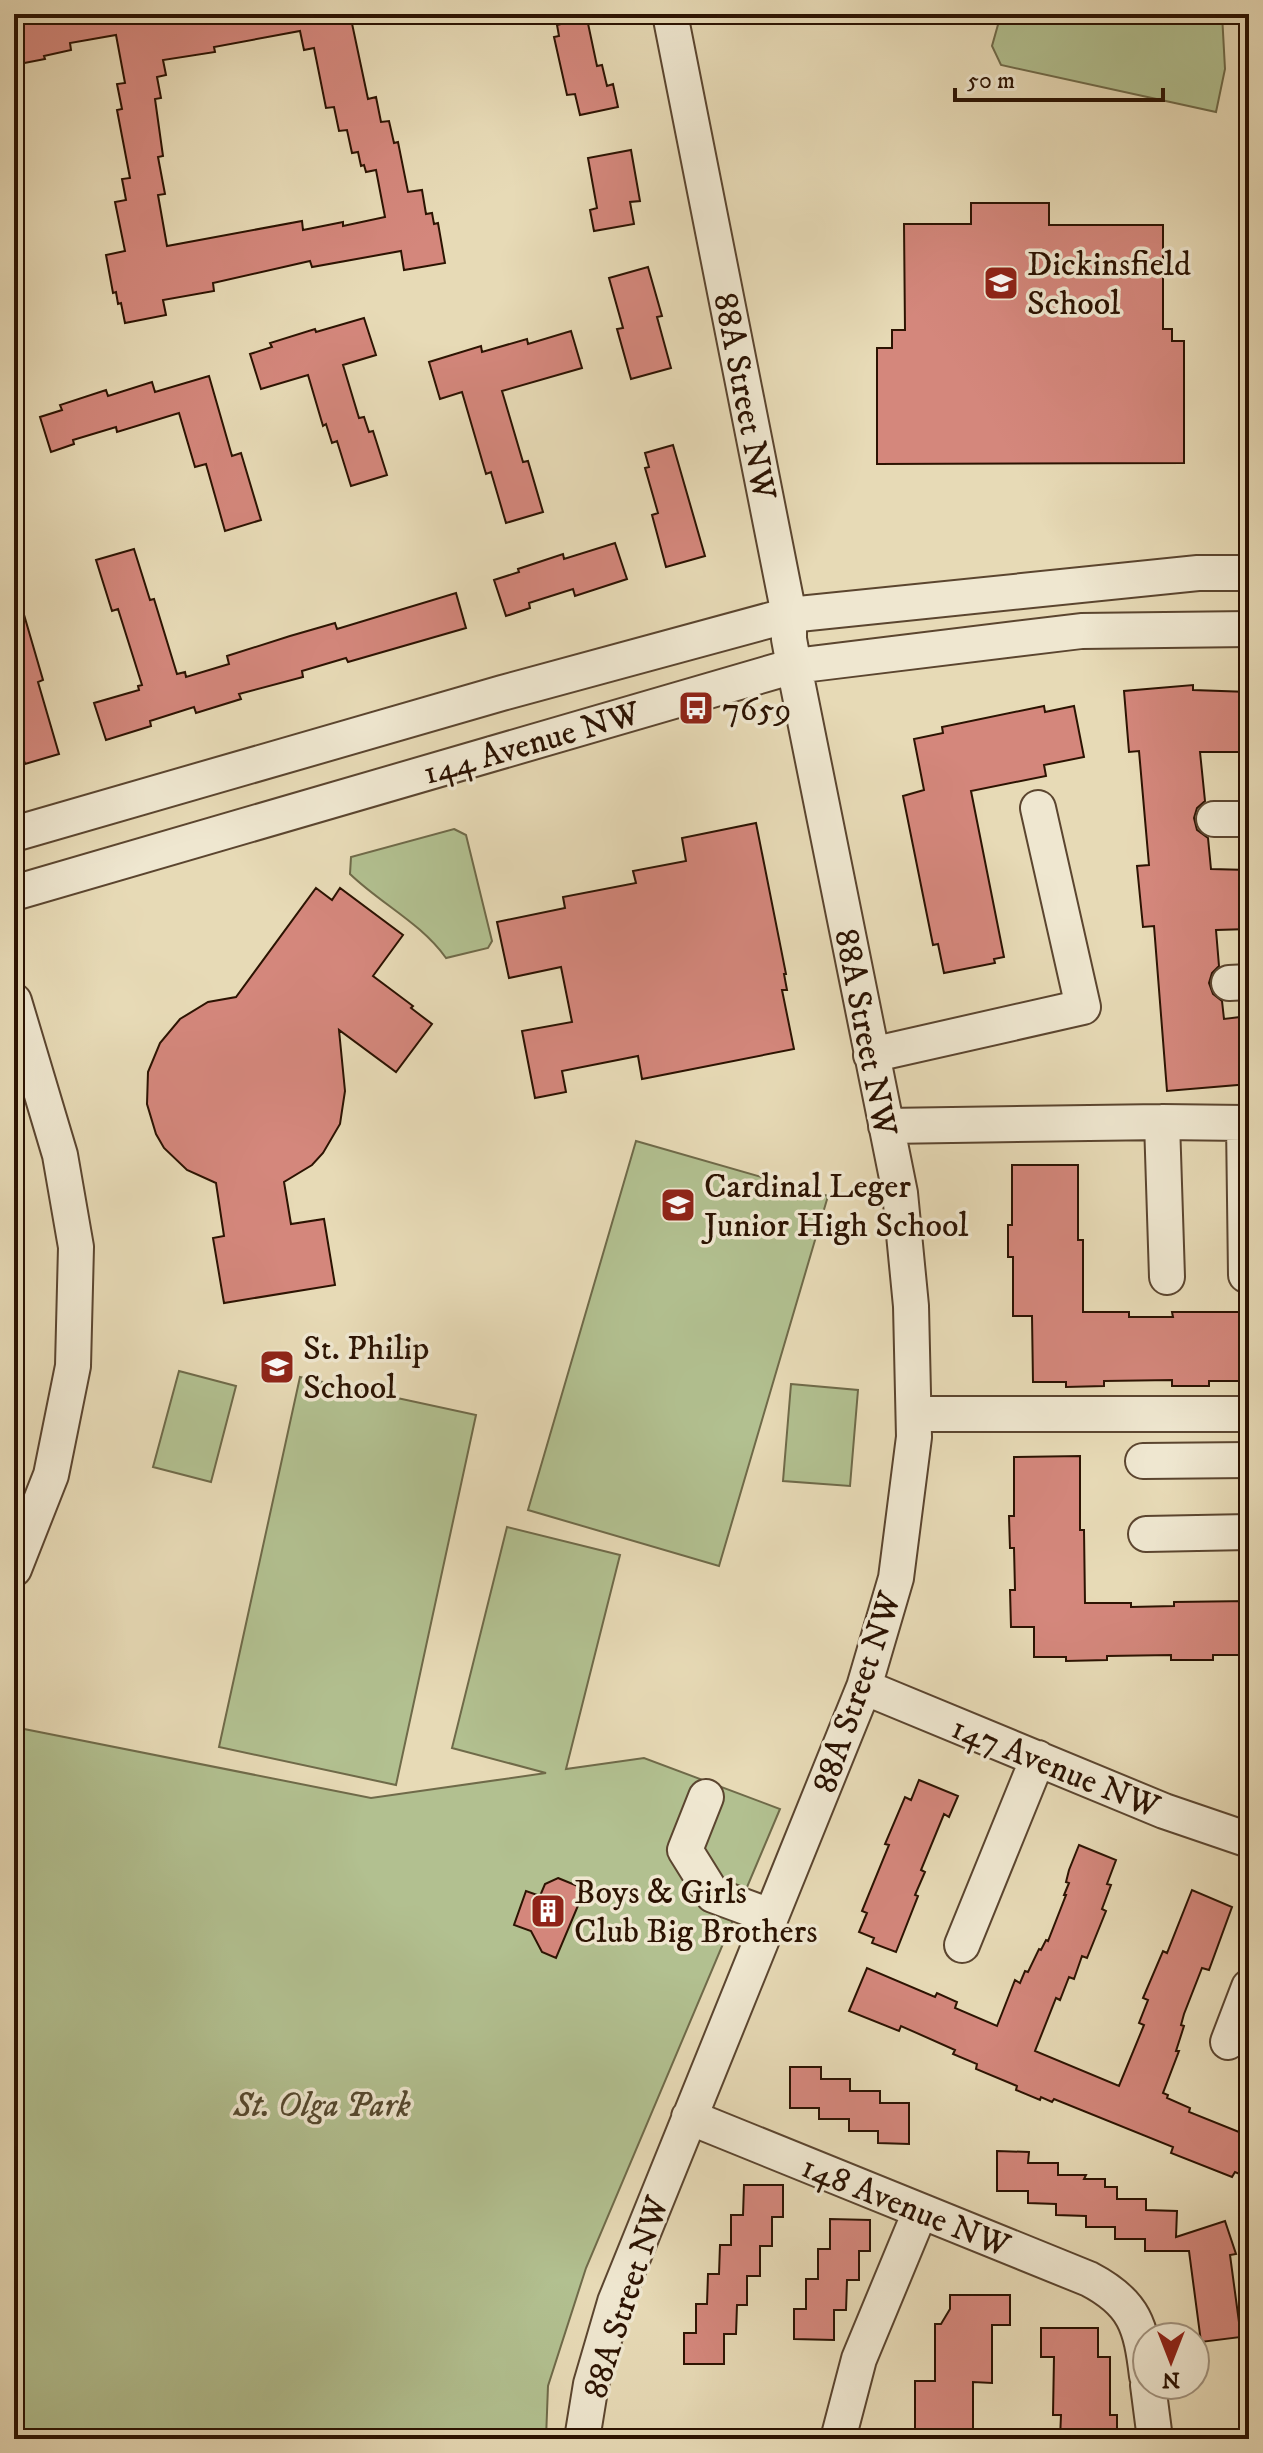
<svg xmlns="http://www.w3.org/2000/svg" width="1263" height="2453" font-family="'IM FELL DW Pica',serif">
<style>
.green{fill:#b2c090;stroke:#6f6a49;stroke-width:2}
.building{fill:#d4877c;stroke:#2c1302;stroke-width:2;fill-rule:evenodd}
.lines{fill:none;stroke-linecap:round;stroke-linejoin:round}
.minor-casing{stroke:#5b452f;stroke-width:38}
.minor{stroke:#efe7d0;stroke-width:34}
.labels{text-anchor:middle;stroke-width:7;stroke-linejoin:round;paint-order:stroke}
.poi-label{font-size:34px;fill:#2c1302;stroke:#efe7d0;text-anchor:start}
.street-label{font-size:34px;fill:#2c1302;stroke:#efe7d0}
.park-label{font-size:34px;font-style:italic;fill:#54472d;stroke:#efe7d0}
</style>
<rect width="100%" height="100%" fill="#e7dab6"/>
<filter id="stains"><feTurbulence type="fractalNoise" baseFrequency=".0025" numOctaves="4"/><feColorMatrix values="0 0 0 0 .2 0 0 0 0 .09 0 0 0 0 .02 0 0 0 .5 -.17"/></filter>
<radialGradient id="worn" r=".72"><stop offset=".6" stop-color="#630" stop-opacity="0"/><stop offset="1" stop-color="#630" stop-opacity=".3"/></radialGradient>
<path class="green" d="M1001,14H1222L1225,69L1216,112L1001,65L992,46Z
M454,829L466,835L492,941L488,948L446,958C421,923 381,904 350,874L351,857Z
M636,1141L828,1196L719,1566L528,1510Z
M179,1371L236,1386L211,1482L153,1467Z
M300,1377L476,1415L396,1785L219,1747Z
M791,1384L858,1390L850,1486L783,1481Z
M507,1527L620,1555L566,1769L644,1758L780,1809L586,2268L548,2386L546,2439H14V1727L371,1798L546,1773L452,1748Z"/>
<path class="building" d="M48,14L49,18L67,14H168V19L197,14H350L368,99L376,97L381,122L389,121L394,143L398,142L408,192L422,190L426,214L432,213L434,224L438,223L445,263L404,270L401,251L312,267L310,261L213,283L214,291L163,300L166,315L125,323L121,303L118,304L116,292L113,293L106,255L125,251L115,202L126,200L122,179L130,178L117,110L122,109L117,84L125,83L116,35L70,43L71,50L44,56L45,59L14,65V21ZM300,31L304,50L314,48L326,108L334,107L339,131L347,130L352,153L358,152L361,166L364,165L366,172L376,170L385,217L343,226V222L303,230L302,221L167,246L158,195L165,194L158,157L163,156L155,99L161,98L157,77L166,75L163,60L215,52L214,47Z
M559,14H586L597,66L602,65L607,86L613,84L618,107L580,115L575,94L567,95L554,37L559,36L557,25L561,24Z
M631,150L640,201L630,202L634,224L594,231L590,210L597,208L588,158Z
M971,203H1049V225H1163V329H1172V341H1184V463L877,464V348H892V330H905L904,224H971Z
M648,267L662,316L657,317L671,368L631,379L617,329L623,328L609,278Z
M364,318L376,355L343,365L359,418L364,417L369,432L373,431L387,475L351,486L337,441L332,443L326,424L323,426L308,375L261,389L250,354L272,347L270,343L315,329L316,332Z
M571,331L582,368L502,391L523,462L528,461L543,512L506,523L491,472L486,474L462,392L440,399L429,362L481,346L482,352L527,339L528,344Z
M209,376L232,456L241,453L261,520L225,531L206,464L195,467L179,413L117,432L116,427L73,440L74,444L51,452L40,417L62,410L60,405L106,390L108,396L152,382L155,392Z
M673,445L705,556L666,567L652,515L658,513L645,468L649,467L645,453Z
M615,543L627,579L575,596L573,589L529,603L530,608L506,616L494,580L519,572L518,569L563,554L564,559Z
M134,549L150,600L154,599L177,674L185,672L186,677L229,664L227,656L290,636L335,623L337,629L456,593L466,628L348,662L346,658L302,671L303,677L239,694L241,699L196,713L194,707L150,721L151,726L106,740L94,703L139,690L138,686L142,685L118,609L112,611L96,560Z
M14,601H20L43,680L38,682L59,754L25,764L14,728Z
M1193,685V690L1249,692V752H1200L1205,801L1197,808L1194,818L1197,830L1208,838L1211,869L1249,870V929L1216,930L1219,966L1212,973L1209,983L1213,994L1222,1001L1224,1019L1249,1016V1084L1167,1091L1154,926L1143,927L1137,866L1149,865L1139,751L1129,752L1124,691Z
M1044,706L1045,712L1074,706L1084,757L1044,765L1046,776L971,791L1004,957L994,959L995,963L944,973L938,944L933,945L903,796L924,790L914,739L943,733L942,727Z
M756,823L786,974H784L787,990H782L794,1049L642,1079L638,1056L562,1071L566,1092L535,1098L522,1031L572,1022L561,967L509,978L497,922L565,908L563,897L636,883L633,871L686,861L682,838Z
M316,888L332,900L340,888L403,935L373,976L413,1006L411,1008L432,1024L396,1072L339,1030L345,1091L340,1124L323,1153L312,1165L284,1182L291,1224L324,1219L335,1285L224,1303L213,1238L224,1236L216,1183L187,1170L164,1148L156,1134L147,1104L148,1072L160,1043L180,1019L208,1002L236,997Z
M1012,1165H1078V1240H1083V1312H1129V1317H1173L1172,1312H1249V1381H1209V1386H1172V1380L1104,1381V1386L1066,1387V1382H1033L1032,1316H1013V1257H1008V1225H1012Z
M1080,1456V1530H1084L1085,1603H1131V1607L1174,1606V1602L1249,1601V1655H1213V1660H1171V1655L1107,1656V1660L1066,1661V1657H1034V1627H1011L1010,1590H1015L1014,1548H1010L1009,1516H1014V1457Z
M919,1780L958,1796L949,1817L944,1814L921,1870L925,1872L915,1895L918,1896L896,1952L872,1943L874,1938L859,1932L867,1913L862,1911L889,1845L885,1844L905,1797L911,1800Z
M1079,1845L1116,1860L1107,1884L1111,1885L1102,1909L1106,1911L1087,1958L1082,1956L1074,1979L1069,1977L1060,2000L1056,1998L1035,2051L1119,2086L1144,2025L1139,2023L1148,2000L1143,1998L1163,1951L1167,1953L1192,1890L1232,1907L1209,1970L1202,1968L1184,2014L1181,2025L1184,2026L1176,2051H1179L1163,2093L1168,2095L1167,2098L1190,2108L1189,2112L1249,2136V2178L1235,2172L1232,2177L1171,2153L1173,2147L1054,2099L1052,2102L1041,2097L1040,2100L1016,2090L1017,2086L976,2069L977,2064L953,2054L955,2050L901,2026L899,2031L849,2011L867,1968L935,1997L937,1993L957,2002L955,2008L997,2026L1015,1980L1020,1983L1025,1971L1028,1972L1039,1949L1041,1950L1046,1940L1048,1941L1066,1895H1064L1069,1883L1066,1882L1069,1870Z
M558,1878L585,1889L556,1958L542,1952L531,1931L514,1925L526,1891L540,1896L545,1884Z
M790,2067H821V2079H850V2091H880V2103H909V2144L878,2143V2131H849V2119H819V2108H790Z
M997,2151L1029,2152L1028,2163H1058V2175H1086L1084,2179H1105V2187H1117V2199H1146V2210L1177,2211L1176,2237L1225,2221L1236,2254L1230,2255L1241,2337L1201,2342L1189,2251H1145V2239H1115V2227H1086V2216L1056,2215V2204L1028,2203V2191H997Z
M744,2185H783V2217H772V2246H760V2276H747V2305H737L736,2334H724V2364H684V2333H696V2304H707L708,2274H719L720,2245H731V2215H743Z
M830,2219L870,2220V2251H859V2280H847L846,2310H834V2340L794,2339V2309H806V2279H818V2249H830Z
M950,2295H1010V2325H992V2383L973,2382V2439H915V2381H935V2324H941L950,2309Z
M1041,2328H1098V2357H1110V2415H1117V2439H1060L1061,2415H1053L1054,2357H1041Z"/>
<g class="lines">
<defs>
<path id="minor" d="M1214,819H1249
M14,834L502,693L789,615L1198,573H1249
M14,893L794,666L1081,631L1249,629
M1229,983L1249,982
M14,1001L60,1155L76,1247L73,1366L51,1475L14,1569
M871,1055L1083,1007L1038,808
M1162,1122L1167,1277
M886,1126L1162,1122L1244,1123L1246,1275
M914,1414H1249
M1143,1461L1249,1460
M1146,1534L1249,1532
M864,1687L1164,1811L1249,1840
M706,1797L685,1850L713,1895L770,1916
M962,1945L1038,1758
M1228,2042L1249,1987
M689,2117L1089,2279C1135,2303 1141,2326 1147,2376
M1148,2385L1155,2439
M582,2439L591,2384L615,2302L864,1687L896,1578L914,1437L911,1306L900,1193L794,666L789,639V615L670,14
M838,2439L859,2359L920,2212"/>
</defs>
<use href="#minor" class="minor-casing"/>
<use href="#minor" class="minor"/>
</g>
<defs>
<symbol id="school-square" viewBox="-11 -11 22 22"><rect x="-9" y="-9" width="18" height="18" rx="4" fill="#8f2418" stroke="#efe7d0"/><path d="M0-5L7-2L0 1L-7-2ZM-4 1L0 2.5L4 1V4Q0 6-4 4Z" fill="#fff"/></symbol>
<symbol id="bus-square" viewBox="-11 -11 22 22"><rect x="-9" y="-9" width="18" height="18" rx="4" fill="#8f2418" stroke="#efe7d0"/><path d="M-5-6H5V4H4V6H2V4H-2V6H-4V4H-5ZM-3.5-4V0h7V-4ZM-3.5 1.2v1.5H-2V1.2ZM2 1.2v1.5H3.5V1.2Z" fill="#fff"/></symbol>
<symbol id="building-square" viewBox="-11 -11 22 22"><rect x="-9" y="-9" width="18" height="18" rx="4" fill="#8f2418" stroke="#efe7d0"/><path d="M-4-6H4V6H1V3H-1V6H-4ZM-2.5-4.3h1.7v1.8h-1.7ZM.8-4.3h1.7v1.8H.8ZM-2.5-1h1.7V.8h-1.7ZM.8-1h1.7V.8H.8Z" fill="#fff"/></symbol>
</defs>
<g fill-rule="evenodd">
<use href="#school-square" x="981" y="263" width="40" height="40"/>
<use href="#bus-square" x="676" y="688" width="40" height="40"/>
<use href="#school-square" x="658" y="1185" width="40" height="40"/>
<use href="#school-square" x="257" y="1347" width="40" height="40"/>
<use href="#building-square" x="528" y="1891" width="40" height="40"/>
</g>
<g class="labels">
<g class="poi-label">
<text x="1027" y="275">Dickinsfield<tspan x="1027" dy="39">School</tspan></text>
<text x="722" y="720">7659</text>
<text x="704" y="1197">Cardinal Leger<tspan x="704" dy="39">Junior High School</tspan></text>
<text x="303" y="1359">St. Philip<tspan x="303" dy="39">School</tspan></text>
<text x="574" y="1903">Boys &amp; Girls<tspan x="574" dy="39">Club Big Brothers</tspan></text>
</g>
<g class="street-label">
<text transform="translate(746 396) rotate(79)" y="12">88A Street NW</text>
<text transform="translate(531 742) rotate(-16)" y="12">144 Avenue NW</text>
<text transform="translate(867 1032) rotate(79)" y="12">88A Street NW</text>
<text transform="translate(856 1692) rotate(-71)" y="12">88A Street NW</text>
<text transform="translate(1056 1766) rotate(22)" y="12">147 Avenue NW</text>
<text transform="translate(906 2205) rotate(22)" y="12">148 Avenue NW</text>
<text transform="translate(625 2297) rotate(-72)" y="12">88A Street NW</text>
</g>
<g class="park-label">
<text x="322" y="2116">St. Olga Park</text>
</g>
</g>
<rect width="1263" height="2453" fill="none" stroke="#e7dab6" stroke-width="48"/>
<rect x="16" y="16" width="1231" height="2421" fill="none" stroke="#2c1302" stroke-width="4"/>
<rect x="24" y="24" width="1215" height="2405" fill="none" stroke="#2c1302" stroke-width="2"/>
<g transform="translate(1171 2361) rotate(180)"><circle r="38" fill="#efe7d0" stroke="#a1927e" stroke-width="2"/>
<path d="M0-6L14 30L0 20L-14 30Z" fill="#8f2418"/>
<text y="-12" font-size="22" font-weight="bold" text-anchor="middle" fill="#2c1302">N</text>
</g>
<path d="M955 88v12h208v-12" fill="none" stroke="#2c1302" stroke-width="4"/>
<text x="967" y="88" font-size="24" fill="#2c1302" stroke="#efe7d0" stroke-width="6" paint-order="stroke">50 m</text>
<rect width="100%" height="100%" filter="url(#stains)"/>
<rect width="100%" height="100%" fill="url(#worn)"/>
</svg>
